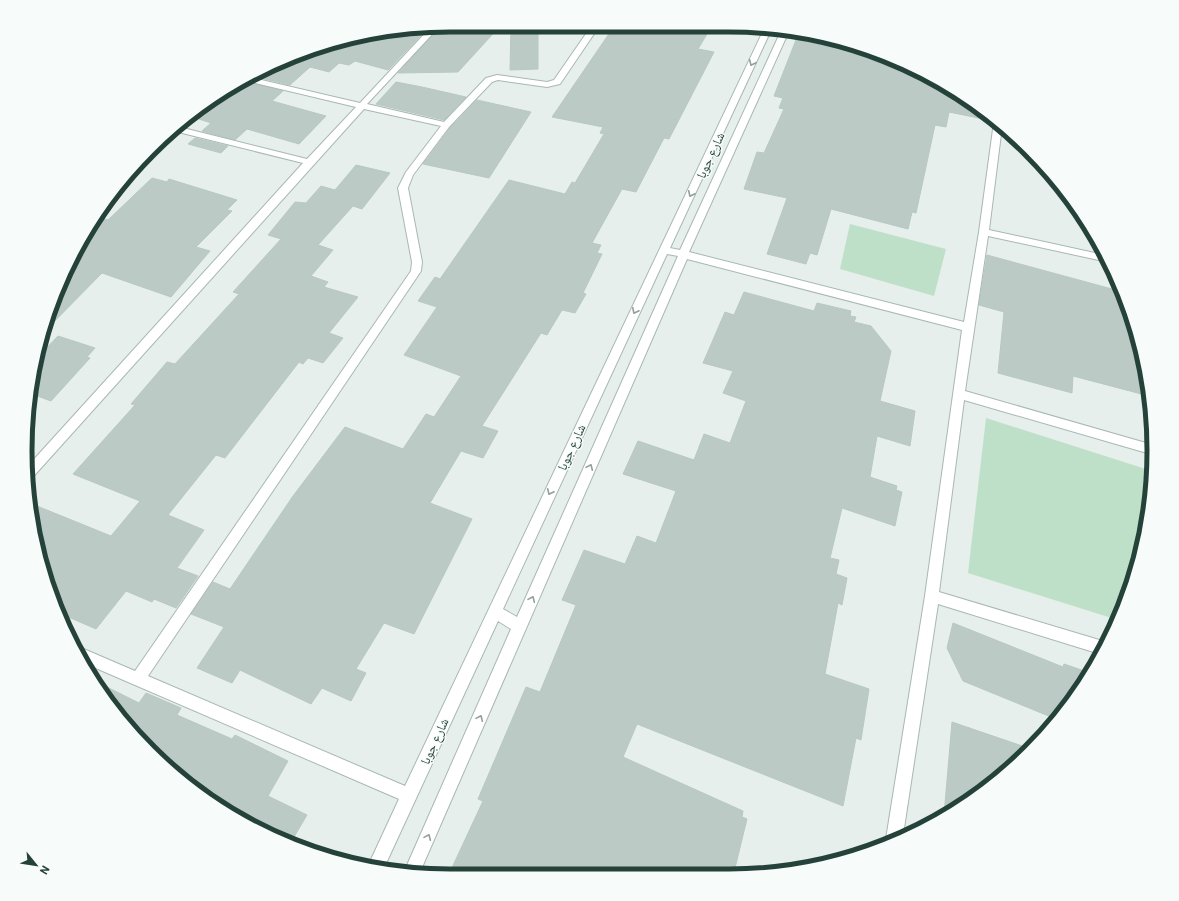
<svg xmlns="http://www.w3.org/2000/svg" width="1179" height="901" font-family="Roboto,'Noto Naskh Arabic',sans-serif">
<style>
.green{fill:#bfe0c8}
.building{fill:#bbcac4;stroke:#b8c9c2}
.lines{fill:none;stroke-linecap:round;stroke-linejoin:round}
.minor-casing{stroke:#a8b8b2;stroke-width:2}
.minor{fill:#fff;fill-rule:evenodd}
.oneway{stroke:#92a09c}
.labels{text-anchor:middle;stroke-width:3;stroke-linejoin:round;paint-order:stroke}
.street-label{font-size:13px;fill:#24423a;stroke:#f7fbf9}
.rim{fill:none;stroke:#24423a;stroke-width:5}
</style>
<rect width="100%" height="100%" fill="#e6efeb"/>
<path class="green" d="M850,224L946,249L934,296L840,269Z
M986,418L1152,471L1146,534L1118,620L968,573Z"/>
<path class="building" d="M450,25H501L458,72L398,73L440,26Z
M511,25H538V69L510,70Z
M615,25L694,26L710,29L698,49L714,52L669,139L664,138L636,192L622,189L592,243L601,245L597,253L602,254L583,293L586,294L575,313L562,310L547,335L541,333L482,426L498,431L483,458L461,451L430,503L472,519L414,634L384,623L356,669L366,673L351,701L322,688L311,704L240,670L232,683L197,668L224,627L191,614L213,582L230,589L293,496L345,427L403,449L426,414L434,417L461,376L404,355L437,307L418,301L435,277L440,279L509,180L565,194L572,182L575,183L604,134L600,133L603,127L552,117Z
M428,28L388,70L355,61L349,65L339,63L329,72L310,67L290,85L252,76L340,40Z
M796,40L833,47L835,43L861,48L916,69L987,113L995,119L993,121L949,112L946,127L935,125L916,213L912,212L908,229L831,209L817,255L810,253L806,264L767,254L787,198L744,189L757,152L764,153L784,109L779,108L783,98L774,96Z
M242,80L283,91L272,101L326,116L299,144L247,129L235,140L202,131L211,123L199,119L208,111L202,109Z
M396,82L422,87L466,97L444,120L376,104Z
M477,100L531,112L489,178L423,164L450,128Z
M195,138L228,146L221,153L188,144Z
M356,165L390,173L362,209L353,206L318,245L333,250L311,276L328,282L324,287L358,297L329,333L343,338L323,363L308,358L303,364L299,362L225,458L216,455L168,515L204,530L177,568L198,576L176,608L154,599L152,602L126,591L96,629L57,612L40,561L32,504L111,536L140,501L73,474L135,405L131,404L167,362L175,364L239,294L233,292L281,239L268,235L295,202L306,203L321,186L335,190Z
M152,178L167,182L169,179L237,200L227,210L232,211L196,247L210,251L171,297L102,273L43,333L72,261L78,256L75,254L82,238L98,217L108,220Z
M987,255L1123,292L1146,368L1149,396L1073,376L1072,393L998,373L1004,312L979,305Z
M744,292L814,311L817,303L851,311L850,316L856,317L854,322L871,326L891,351L880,401L915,411L910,446L877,436L870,477L897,486L896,490L902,492L895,526L842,508L830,558L839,560L836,574L847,578L842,605L838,603L825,674L869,689L861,740L856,738L843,806L637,724L623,757L743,811L742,817L747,819L734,872H450L483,801L478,799L526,687L540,692L576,605L562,600L584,550L625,564L637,536L656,543L676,491L623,474L638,441L694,460L704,434L730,443L746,401L723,393L733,371L703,363L725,312L734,315Z
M58,336L95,348L87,357L90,358L51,401L32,394L37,358Z
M953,623L1063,667L1064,664L1090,673L1082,687L1056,719L963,681L947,648Z
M93,680L139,703L146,693L181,708L177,715L232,739L235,735L288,761L268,796L307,815L291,842L214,804L149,751Z
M952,722L1031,749L965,804L944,815Z"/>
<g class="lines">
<defs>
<path id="minor" d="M592,25H600L560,84L547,87L498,80L492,82L449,127L413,175L408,188L422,262L421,271L148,676L405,786L765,27L772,28L670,248L680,250L781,31H789L689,252L964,322L979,232L994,122L996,120L1002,126L989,230L1104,255L1108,262L988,236L965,391L1153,445L1154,455L964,400L939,592L1106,642L1100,654L938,604L903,835L887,843L886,839L925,596L962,330L687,259L420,872H404L511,629L498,621L383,870L368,866L399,799L84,663L76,648L79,647L135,671L411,271L412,262L398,188L406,172L441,126L364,109L32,478L29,479L27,467L303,163L174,131L179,127L307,159L356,107L243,80L249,77L360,103L430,28L439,27L367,104L444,122L486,78L497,75L547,82L554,80ZM667,254L678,256L517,617L503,609Z"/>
</defs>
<use href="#minor" class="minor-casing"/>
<use href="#minor" class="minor"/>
</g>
<defs><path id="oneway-chevron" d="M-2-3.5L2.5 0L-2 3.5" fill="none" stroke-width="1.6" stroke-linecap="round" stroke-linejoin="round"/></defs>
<g class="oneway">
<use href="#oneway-chevron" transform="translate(752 63) rotate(115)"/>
<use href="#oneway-chevron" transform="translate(691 194) rotate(115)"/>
<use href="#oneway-chevron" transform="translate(635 311) rotate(116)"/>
<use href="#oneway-chevron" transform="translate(590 467) rotate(-66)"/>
<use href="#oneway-chevron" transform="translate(550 492) rotate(115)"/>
<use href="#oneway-chevron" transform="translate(532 599) rotate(-66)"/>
<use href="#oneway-chevron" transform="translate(480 718) rotate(-66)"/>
<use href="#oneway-chevron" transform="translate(428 837) rotate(-66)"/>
</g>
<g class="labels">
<g class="street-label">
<text transform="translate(710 155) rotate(-65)" y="5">شارع جوبا</text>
<text transform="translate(571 447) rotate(-65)" y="5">شارع جوبا</text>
<text transform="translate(434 741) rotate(-65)" y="5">شارع جوبا</text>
</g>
</g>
<path d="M0 0H1179V901H0ZM450 32H729A418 418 0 0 1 1147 450V451A418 418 0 0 1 729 869H450A418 418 0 0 1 32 451V450A418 418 0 0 1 450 32Z" fill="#f7fbf9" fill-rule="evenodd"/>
<path class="rim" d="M450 32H729A418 418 0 0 1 1147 450V451A418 418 0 0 1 729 869H450A418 418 0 0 1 32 451V450A418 418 0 0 1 450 32Z"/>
<g transform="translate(36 865) rotate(120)" stroke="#f7fbf9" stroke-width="3" paint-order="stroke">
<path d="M0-3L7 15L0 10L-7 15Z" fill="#24423a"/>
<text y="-6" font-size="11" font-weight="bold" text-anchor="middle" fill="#24423a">N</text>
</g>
</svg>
